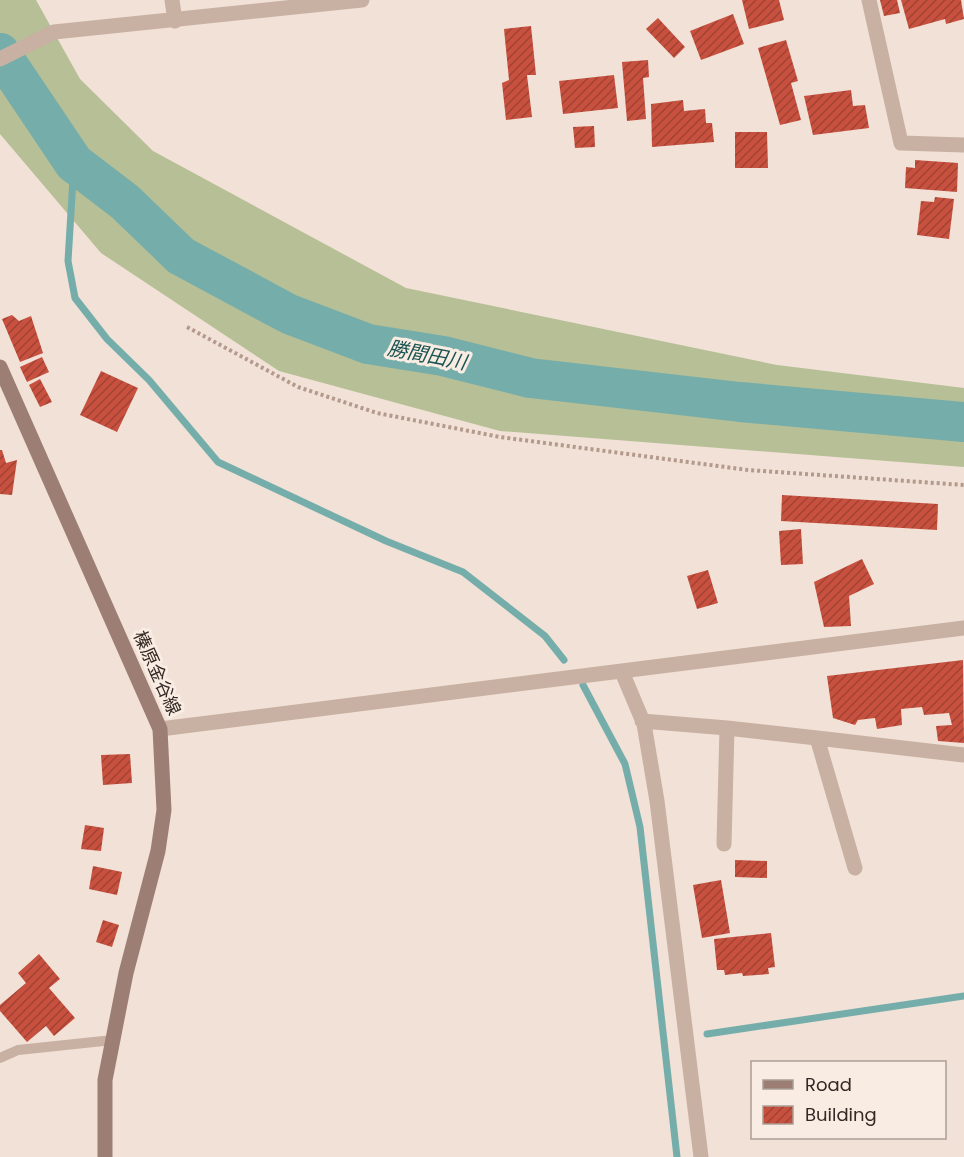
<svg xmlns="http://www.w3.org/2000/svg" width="964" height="1157" font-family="Poppins,'Noto Sans JP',sans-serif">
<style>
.grass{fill:#b6bf96}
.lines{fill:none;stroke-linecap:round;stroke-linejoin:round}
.stream{stroke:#75adaa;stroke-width:7}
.river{stroke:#75adaa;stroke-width:40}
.building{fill:url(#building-hatch)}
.path{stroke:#b4998d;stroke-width:4;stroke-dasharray:3 3;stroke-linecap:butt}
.service{stroke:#c8b0a2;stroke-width:10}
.minor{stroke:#c8b0a2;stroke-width:15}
.secondary{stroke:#9c7e74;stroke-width:15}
.labels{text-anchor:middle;stroke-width:6;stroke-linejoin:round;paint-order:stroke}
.street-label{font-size:18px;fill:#332825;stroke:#f9ece2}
.water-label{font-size:20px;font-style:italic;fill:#1a5452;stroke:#f9ece2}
</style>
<defs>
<pattern id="building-hatch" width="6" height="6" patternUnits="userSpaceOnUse" patternTransform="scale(1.5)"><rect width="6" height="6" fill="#c7503e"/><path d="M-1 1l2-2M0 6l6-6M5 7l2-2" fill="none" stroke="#a24234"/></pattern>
</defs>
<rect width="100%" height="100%" fill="#f1e1d6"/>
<path class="grass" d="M0,0H36L80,79L153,151L406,288L777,365L964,388V467L500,431L279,371L101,253L0,134Z"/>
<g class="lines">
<path class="stream" d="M74,163L68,261L75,298L107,339L149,380L218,462L386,541L463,572L545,636L564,660
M583,685L625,764L640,827L677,1157
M707,1034L964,996"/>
<path class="river" d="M0,53L74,163L125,202L181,256L289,314L368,344L443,356L530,378L740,402L964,422"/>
</g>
<path class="building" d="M742,0H779L784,20L749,29Z
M880,0H897L900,13L884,16Z
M901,0H961L964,19L946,24L945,19L909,29Z
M733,14L744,44L701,60L690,31Z
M658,18L685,47L674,58L646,29Z
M531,26L536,75H527L532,117L506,120L502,83L509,80L504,29Z
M786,40L798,81L791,83L801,120L780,125L758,48Z
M648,60L649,77L643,78L646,119L627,121L622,62Z
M614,75L618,108L563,114L559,81Z
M851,90L853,106L865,105L869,128L813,135L804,96Z
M683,100L684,111L705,109L706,123H712L714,142L652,147L651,104Z
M594,126L595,147L575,148L573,127Z
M735,132H767L768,168H735Z
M915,160L958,163L957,192L905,188L906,167L915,168Z
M935,197L954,199L949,239L917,235L921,201L934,202Z
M12,315L19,321L31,316L43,353L20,362L2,319Z
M42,357L49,372L27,382L20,367Z
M101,371L138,388L117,432L80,415Z
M40,379L52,402L40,407L29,385Z
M0,450H2L6,463L17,460L12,495L0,494Z
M782,495L938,504L937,530L781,521Z
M801,529L803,564L781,565L779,531Z
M862,559L874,584L849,596L851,626L824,627L814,582Z
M708,570L718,603L697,609L687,576Z
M963,660L964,743L938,741L936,726L952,725L949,713L924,715L922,707L901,709L902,725L877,729L875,718L858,720L855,725L833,718L827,676Z
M130,754L132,783L103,785L101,755Z
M85,825L104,828L101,851L81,849Z
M735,860L767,861V878L735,877Z
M93,866L122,872L117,895L89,889Z
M721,880L730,933L702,938L693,885Z
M103,920L119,925L112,947L96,942Z
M771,933L775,967L768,968L769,974L743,976L742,973L725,975L724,970H717L714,939Z
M39,954L60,979L49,988L75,1018L54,1036L46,1026L27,1042L0,1011V1005L26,983L18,973Z"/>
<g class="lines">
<path class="path" d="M187,327L298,387L377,413L500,437L748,470L964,485"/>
<path class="service" d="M0,1058L18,1050L113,1040"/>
<path class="minor" d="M172,0L175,21
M869,0L901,143L964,145
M0,59L54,32L362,0
M622,672L644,724L657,801L701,1157
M642,721L727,728L724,844
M727,728L817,738L855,868
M160,729L964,628
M817,738L964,755"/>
<path class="secondary" d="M0,367L160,729L164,810L158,851L126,973L105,1080V1157"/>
</g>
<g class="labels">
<g class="street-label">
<text transform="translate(157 673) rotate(66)" y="6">榛原金谷線</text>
</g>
<g class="water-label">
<text transform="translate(427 355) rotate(11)" y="7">勝間田川</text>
</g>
</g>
<rect x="751" y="1061" width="195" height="78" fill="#f9ece2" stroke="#aa9e96" stroke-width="1.5"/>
<rect x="763" y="1080" width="30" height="9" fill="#9c7e74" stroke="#aa9e96" stroke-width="1.5"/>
<text x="805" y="1091" font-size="18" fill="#332825">Road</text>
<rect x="763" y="1106" width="30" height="18" fill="url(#building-hatch)" stroke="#aa9e96" stroke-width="1.5"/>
<text x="805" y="1121" font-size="18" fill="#332825">Building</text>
</svg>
